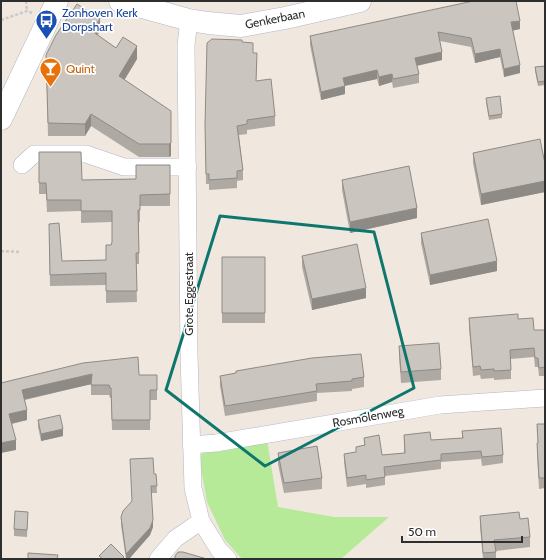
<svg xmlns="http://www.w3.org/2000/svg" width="546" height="560" font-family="Cabin,sans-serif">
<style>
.green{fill:#b6ea99}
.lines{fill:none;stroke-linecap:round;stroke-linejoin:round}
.street-casing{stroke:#b3b6c2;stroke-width:18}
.secondary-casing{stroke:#b3b6c2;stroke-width:23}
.path{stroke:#c9c9c9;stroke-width:2.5;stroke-dasharray:3 2;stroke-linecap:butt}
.street{stroke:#fff;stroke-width:17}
.secondary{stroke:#fff;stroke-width:22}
.wall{fill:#afa9a4}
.shaded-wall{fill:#8e8a86}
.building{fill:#cbc5bf;stroke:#8e8a86}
.marked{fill:none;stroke:#0f766e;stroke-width:3;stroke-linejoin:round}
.labels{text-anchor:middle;stroke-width:3.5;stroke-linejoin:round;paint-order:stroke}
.transit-label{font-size:12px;fill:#164399;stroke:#fff;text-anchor:start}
.street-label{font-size:12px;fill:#2e2e2e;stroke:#fff}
.food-label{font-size:12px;fill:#c56008;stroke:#fff;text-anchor:start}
</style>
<rect width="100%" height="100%" fill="#f0e8df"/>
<path class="green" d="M267,440L278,507L334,517H389L341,559H242L225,540L207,502L201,468V455L204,451Z"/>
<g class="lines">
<defs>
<path id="street" d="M189,20L186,45L189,355L193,488L201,521L219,550L228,559
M22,165L34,154H86L124,167H188
M191,445L216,443L440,405L545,398
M158,559L175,539L201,521"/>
<path id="secondary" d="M120,1L189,20L208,23L241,26L285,18L360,1
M1,119L57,1"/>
</defs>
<use href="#street" class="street-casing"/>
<use href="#secondary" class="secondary-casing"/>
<path class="path" d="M26,1L27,11
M1,20L27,11L32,13
M1,251L19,252"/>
<use href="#street" class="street"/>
<use href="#secondary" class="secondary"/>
</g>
<path class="wall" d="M520,29L513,30L520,73L504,77L500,57L475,63L471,47L440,41L442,60L417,66L419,74V83L393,88L392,82L379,86L377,79L345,86V94L321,100L310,45V36Z
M100,31L97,35L116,48L137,59L124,80L171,111V156L169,157H139L91,126L85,136H48L46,55Z
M242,42L253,53L257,63L256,81L275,116V126L247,130V134L239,135L243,170V180L237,181V188L209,190V184H206L205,135Z
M545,66V88V85L538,86L535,71V67Z
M486,98L502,114V118L489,120L486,102Z
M39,152L82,180L136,179L170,165V206H140V222H139V264H136L137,302L106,303V285L50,286L49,235L62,261L106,260L112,242V222L81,223V211L47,212L46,194H39Z
M473,153L545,164V192L481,205L473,163Z
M342,180L417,218L350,233L342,190Z
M421,233L497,271L430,285L421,243Z
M302,256L366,298L312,310L302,267Z
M222,257H265V323H222Z
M469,318L518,319L534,330H545V376H539L538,367H535L534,357L511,359V379L494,380V378L481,379L480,375L473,376L469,327Z
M399,346L441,369V380L401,383L399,357Z
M139,375H157V400H150V430H112L111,398H110L109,395H91V384L25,400L27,420L12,424L16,450L1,383Z
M220,376L364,377V387L352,389V391L317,393V401L225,416L220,386Z
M38,420L63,436L41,441L38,427Z
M537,424H545V488L539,489L537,453V443H538Z
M462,431L503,455V463L482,466L481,459L441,462V469L385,476V485L366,488V484L347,487L344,462V454L356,452V447L364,445V438L382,455L404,453V435L431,440L462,438Z
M278,453L322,478V489L284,493L278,464Z
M154,474H156L157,493H151L153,527L150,535L129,559H126L121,525V517Z
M28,512L27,537L14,536V529Z
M480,516L520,519L530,537V547L496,551V559H483L480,526Z"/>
<path class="shaded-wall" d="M100,19V31L92,44V31Z
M520,21V29L511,31V22Z
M137,46V59L119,89V76Z
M500,49V57L475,63V54Z
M442,52V60L415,66V58Z
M520,65V73L504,77V69Z
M377,70V79L343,86V78Z
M392,74V82L379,86V77Z
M345,86V94L321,100V92Z
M171,111V156L169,157V144Z
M91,114V126L85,136V124Z
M545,181V192L481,205V194Z
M417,208V218L350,233V222Z
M497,261V271L430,285V275Z
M366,288V298L312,310V299Z
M92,374V384L22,400V390Z
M27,410V420L9,424V414Z
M63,429V436L41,441V434Z
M16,440V450L1,453V443Z
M153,520V527L150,535L129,559H126V554Z"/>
<path class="building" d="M473,1H516L520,21L511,22L520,65L504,69L500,49L475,54L471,38L438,32L442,52L415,58L419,74L393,79L392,74L379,77L377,70L343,78L345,86L321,92L310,36Z
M77,4L100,19L92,31L116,48L123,37L137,46L119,76L171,111V143L169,144H139L91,114L85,124L48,123L46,55L56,35Z
M212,39L242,40V42L253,43V53H257L256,81L271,79L275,116L247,120V124L237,126L243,170L237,171V178L209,180V174H206L205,125L207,43Z
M545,66V84V81L538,82L535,67Z
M500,96L502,114L489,116L486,98Z
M540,139L545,164V181L481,194L473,153Z
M39,152H81L82,180L136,179V165H170V194L140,195V210H138L139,253H136L137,291H106V273L50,275L49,224L59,223L62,261L106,260V245H111L112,242V211H81V200H47L46,183H39Z
M409,166L417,208L350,222L342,180Z
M488,219L497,261L430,275L421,233Z
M357,244L366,288L312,299L302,256Z
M222,257H265V313H222Z
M518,314V319L533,318L534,330H545V367L539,368L538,358H535L534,348L510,350L511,370L494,371V369L481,370L480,366L473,367L469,318Z
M439,343L441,369L401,372L399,346Z
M361,354L364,377L352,379V381L316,384L317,391L225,406L220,376L236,373V371L312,358Z
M138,357L139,375H157V390H150V420H112L111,388H110L109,385H91L92,374L22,390L27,410L9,414L16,440L1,443V383L83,363Z
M60,415L63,429L41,434L38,420Z
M537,424H545V478H539L537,443H538Z
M501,428L503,455L482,457L481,451L441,454V460L384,467L385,477L366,480V475L347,478L344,454L356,452V447L365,445L364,438L379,435L382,455L405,453L404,435L430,432L431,440L463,438L462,431Z
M317,446L322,478L284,483L278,453Z
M153,458L154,474H156L157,486H151L153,520L150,528L126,554L121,517L123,511L132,501L130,459Z
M15,511L28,512L27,530L14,529Z
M519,512L520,519L528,518L530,537L494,540L496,552L483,553L480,516Z
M111,544L124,557L122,559H103L99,556Z
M178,552H183L207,559H175V556Z
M28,553L58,555L57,559H28Z"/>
<path class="marked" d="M220,216L374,232L414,388L265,466L166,390Z"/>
<defs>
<symbol id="bus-pin" viewBox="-11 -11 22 30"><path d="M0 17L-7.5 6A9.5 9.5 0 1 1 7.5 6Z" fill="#1a4fb4" stroke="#fff"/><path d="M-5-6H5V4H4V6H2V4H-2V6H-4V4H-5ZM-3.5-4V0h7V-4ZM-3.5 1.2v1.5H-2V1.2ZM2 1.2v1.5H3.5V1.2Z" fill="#fff"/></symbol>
<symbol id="bar-pin" viewBox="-11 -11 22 30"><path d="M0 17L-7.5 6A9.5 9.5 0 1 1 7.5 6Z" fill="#e8710a" stroke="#fff"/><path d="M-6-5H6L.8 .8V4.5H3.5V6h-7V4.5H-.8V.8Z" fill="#fff"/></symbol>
</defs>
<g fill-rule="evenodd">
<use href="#bus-pin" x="34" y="8" width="25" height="34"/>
<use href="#bar-pin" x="38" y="56" width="25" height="34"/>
</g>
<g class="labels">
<g class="transit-label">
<text x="62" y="17">Zonhoven Kerk<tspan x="62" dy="14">Dorpshart</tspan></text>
</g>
<g class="street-label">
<text transform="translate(275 19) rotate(-11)" y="4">Genkerbaan</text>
<text transform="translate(189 294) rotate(-90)" y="4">Grote Eggestraat</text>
<text transform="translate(368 417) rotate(-10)" y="4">Rosmolenweg</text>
</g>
<g class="food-label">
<text x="66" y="73">Quint</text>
</g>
</g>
<rect width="546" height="560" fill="none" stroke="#2e2e2e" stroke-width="4"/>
<path d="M402 536v6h120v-6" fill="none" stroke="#2e2e2e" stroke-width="2"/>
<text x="408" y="536" font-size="12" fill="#2e2e2e" stroke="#ffffff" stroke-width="3" paint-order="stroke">50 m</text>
</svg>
